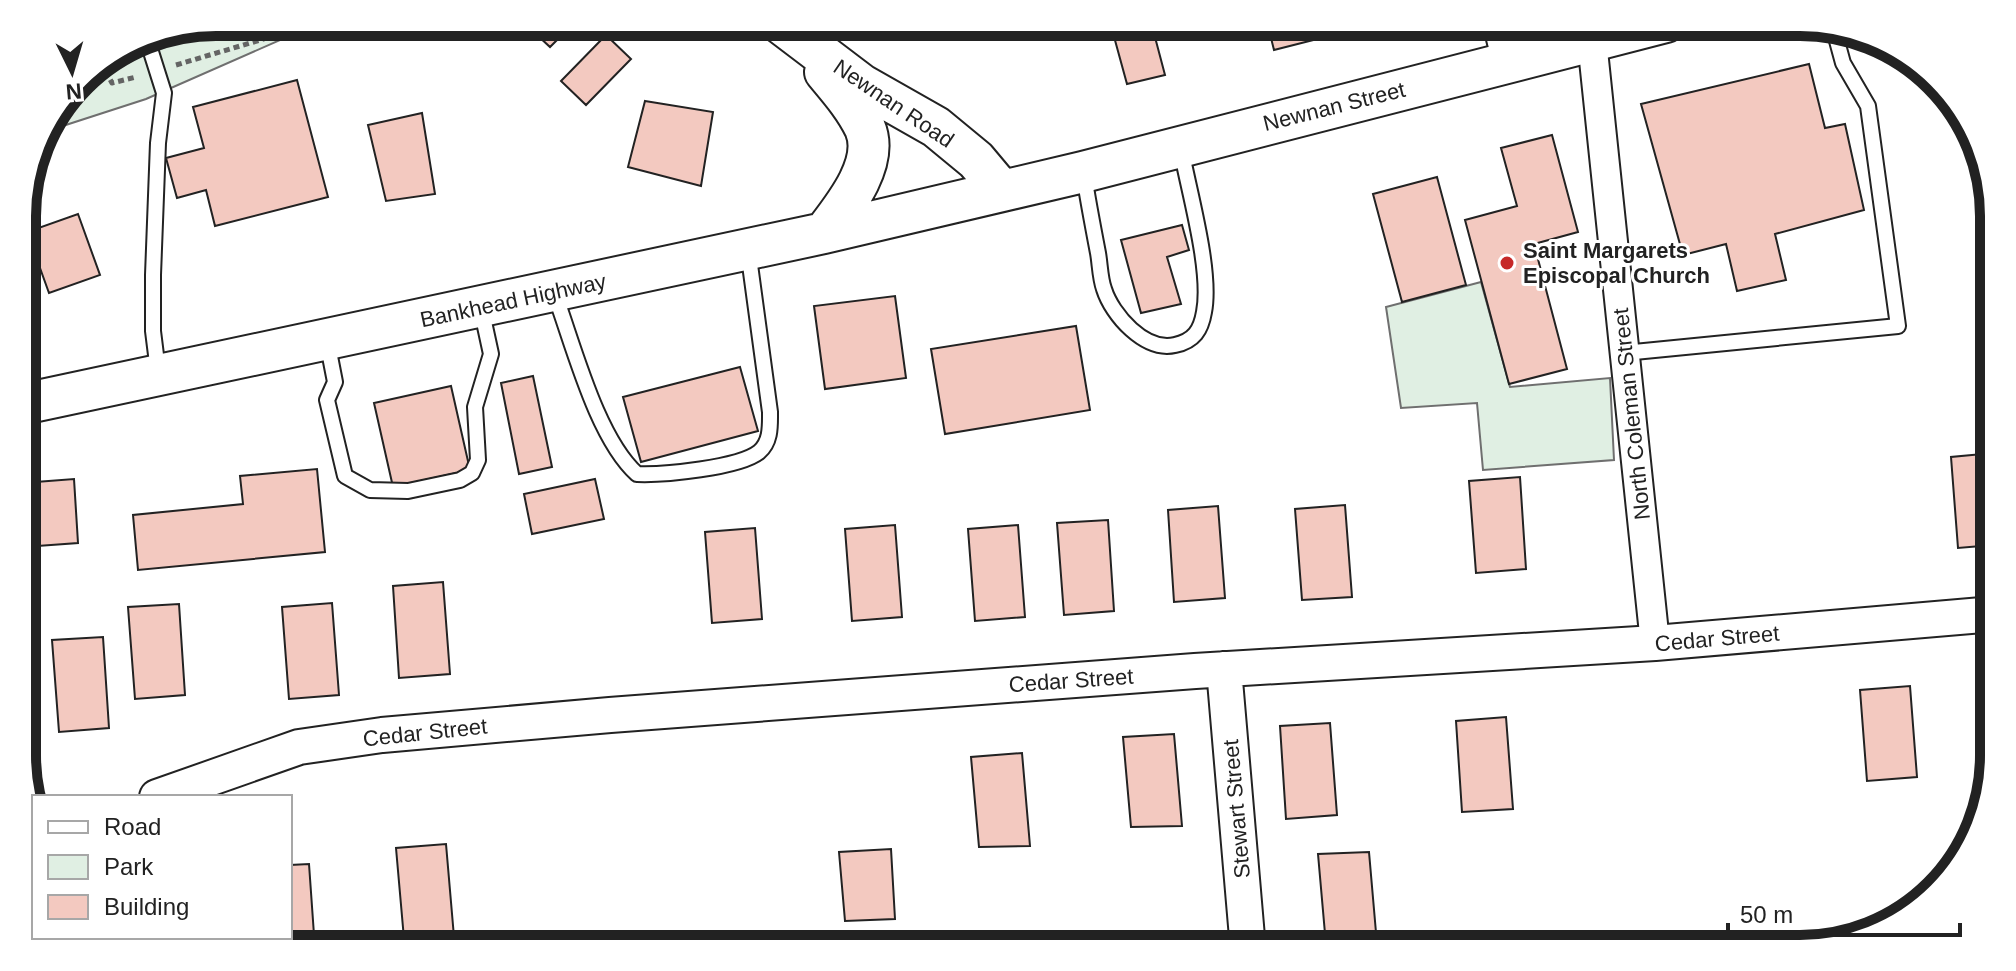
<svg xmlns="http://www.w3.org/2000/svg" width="2016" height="971" font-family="Helvetica,sans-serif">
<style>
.green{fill:#e0efe3;stroke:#6f6f6f;stroke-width:2}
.building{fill:#f3c9c0;stroke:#222;stroke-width:2}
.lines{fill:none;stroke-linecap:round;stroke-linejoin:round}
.service-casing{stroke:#222;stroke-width:18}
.minor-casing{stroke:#222;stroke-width:32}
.tertiary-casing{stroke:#222;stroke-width:38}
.secondary-casing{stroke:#222;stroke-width:44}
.path{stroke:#646464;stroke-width:5;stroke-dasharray:6 4;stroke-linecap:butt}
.service{stroke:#fff;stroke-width:14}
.minor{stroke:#fff;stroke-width:28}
.tertiary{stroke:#fff;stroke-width:34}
.secondary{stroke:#fff;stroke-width:40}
.poi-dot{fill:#c62828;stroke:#fff;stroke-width:3}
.labels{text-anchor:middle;stroke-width:6;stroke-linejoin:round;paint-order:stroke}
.street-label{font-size:22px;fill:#222;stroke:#fff}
.poi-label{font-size:22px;font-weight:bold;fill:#222;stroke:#fff;text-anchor:start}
.rim{fill:none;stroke:#222;stroke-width:10}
</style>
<rect width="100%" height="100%" fill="#fff"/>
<path class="green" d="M216,22H321L146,99L41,133L88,70L142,37Z
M1481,282L1510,387L1610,378L1614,460L1483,470L1477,403L1401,408L1386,307Z"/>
<path class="building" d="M523,22H575L550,47Z
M1110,22H1151L1165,75L1127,84Z
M1267,22H1334L1337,34L1274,50Z
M606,35L631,59L586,105L561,81Z
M1809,64L1825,128L1845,124L1864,210L1775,234L1786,280L1737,291L1726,244L1683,255L1641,104Z
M297,80L328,197L215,226L206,190L177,198L166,158L204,148L193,107Z
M1951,99L1961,108L1975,145L1965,147Z
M645,101L713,112L701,186L628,167Z
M422,113L435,194L386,201L368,125Z
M1552,135L1578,232L1534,244L1567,369L1509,384L1465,220L1517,206L1501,148Z
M1437,177L1466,285L1402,302L1373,194Z
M78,214L100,275L49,293L27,232Z
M1182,225L1189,250L1167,257L1181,304L1141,313L1121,240Z
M895,296L906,378L825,389L814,306Z
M1076,326L1090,410L945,434L931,349Z
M740,367L758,431L641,462L623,397Z
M533,376L552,467L519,474L501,383Z
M451,386L470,470L393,487L374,403Z
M1993,453V545L1958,548L1951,457Z
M317,469L325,552L138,570L133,515L243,504L240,476Z
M1520,477L1526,569L1476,573L1469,481Z
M74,479L78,543L24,547L23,483Z
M595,479L604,519L532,534L524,494Z
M1345,505L1352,597L1302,600L1295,509Z
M1218,506L1225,598L1174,602L1168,510Z
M1108,520L1114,611L1064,615L1057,523Z
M895,525L902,617L852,621L845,529Z
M1018,525L1025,617L975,621L968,529Z
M755,528L762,619L712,623L705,532Z
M443,582L450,674L399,678L393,586Z
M332,603L339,695L289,699L282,607Z
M179,604L185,695L135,699L128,607Z
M103,637L109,728L59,732L52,640Z
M1910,686L1917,777L1867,781L1860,690Z
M1506,717L1513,809L1462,812L1456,721Z
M1330,723L1337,815L1286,819L1280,726Z
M1174,734L1182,826L1131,827L1123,737Z
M1022,753L1030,846L979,847L971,757Z
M446,844L454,937L404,939L396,848Z
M891,849L895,919L845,921L839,852Z
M1369,852L1377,944L1326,945L1318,854Z
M309,864L315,949H264L263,937H290V865Z"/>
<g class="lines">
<defs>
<path id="service" d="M146,36L164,93L158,143L153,275V331L158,371
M1084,175C1088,201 1093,227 1098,253C1100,264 1100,278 1104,289C1112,315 1145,352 1175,345C1194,341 1201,330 1204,312C1212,271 1189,192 1181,149
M555,295C574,347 597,438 637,474C663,475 739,468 759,452C771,442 770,426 770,412L748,250
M327,341L335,382L327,400L345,476L370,490L408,491L460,480L472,473L478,460L475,407L491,354L481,308
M1624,353L1898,326L1868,106L1843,63L1834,30"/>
<path id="minor" d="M1497,22L1507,63
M1592,41L1655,643"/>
<path id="tertiary" d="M1224,669L1248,949
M157,797L299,747L382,735L610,715L1195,671L1655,643L1994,614"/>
<path id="secondary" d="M779,22L862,85L936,127L976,160L1002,191
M824,233C844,207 880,163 865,128C855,107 840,90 825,72
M23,404L824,233L1083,172L1666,22"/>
</defs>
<use href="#service" class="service-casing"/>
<use href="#minor" class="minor-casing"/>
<use href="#tertiary" class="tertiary-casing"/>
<use href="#secondary" class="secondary-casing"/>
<path class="path" d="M101,62L112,83L136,77
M176,65L321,22"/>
<use href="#service" class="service"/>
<use href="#minor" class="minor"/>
<use href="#tertiary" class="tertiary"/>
<use href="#secondary" class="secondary"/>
</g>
<circle class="poi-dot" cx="1507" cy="263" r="8"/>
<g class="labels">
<g class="street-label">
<text transform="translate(894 103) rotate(34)" y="8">Newnan Road</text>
<text transform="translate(1334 106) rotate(-14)" y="8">Newnan Street</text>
<text transform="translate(513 300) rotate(-12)" y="8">Bankhead Highway</text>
<text transform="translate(1631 414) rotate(-96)" y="8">North Coleman Street</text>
<text transform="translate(1717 638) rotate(-5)" y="8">Cedar Street</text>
<text transform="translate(1071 680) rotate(-4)" y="8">Cedar Street</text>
<text transform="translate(425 732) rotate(-6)" y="8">Cedar Street</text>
<text transform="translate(1236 809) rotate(-95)" y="8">Stewart Street</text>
</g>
<g class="poi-label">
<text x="1523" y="258">Saint Margarets<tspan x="1523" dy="25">Episcopal Church</tspan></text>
</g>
</g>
<path d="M0 0H2016V971H0ZM216 36H1800A180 180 0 0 1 1980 216V755A180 180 0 0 1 1800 935H216A180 180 0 0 1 36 755V216A180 180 0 0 1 216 36Z" fill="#fff" fill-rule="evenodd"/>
<path class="rim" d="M216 36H1800A180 180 0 0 1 1980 216V755A180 180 0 0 1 1800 935H216A180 180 0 0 1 36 755V216A180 180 0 0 1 216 36Z"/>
<rect x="32" y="795" width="260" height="144" fill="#ffffff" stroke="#a7a7a7" stroke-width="2"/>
<rect x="48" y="821" width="40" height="12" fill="#ffffff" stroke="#a7a7a7" stroke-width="2"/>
<text x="104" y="835" font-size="24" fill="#222222">Road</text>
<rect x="48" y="855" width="40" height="24" fill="#e0efe3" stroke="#a7a7a7" stroke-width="2"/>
<text x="104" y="875" font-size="24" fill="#222222">Park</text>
<rect x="48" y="895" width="40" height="24" fill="#f3c9c0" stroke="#a7a7a7" stroke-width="2"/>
<text x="104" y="915" font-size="24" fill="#222222">Building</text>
<g transform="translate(72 72) rotate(175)" stroke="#ffffff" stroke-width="6" paint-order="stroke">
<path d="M0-6L14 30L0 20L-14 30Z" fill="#222222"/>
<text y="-12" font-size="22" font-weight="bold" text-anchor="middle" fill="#222222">N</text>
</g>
<path d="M1728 923v12h232v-12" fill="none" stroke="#222222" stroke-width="4"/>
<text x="1740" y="923" font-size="24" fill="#222222" stroke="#ffffff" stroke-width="6" paint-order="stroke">50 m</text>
</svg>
